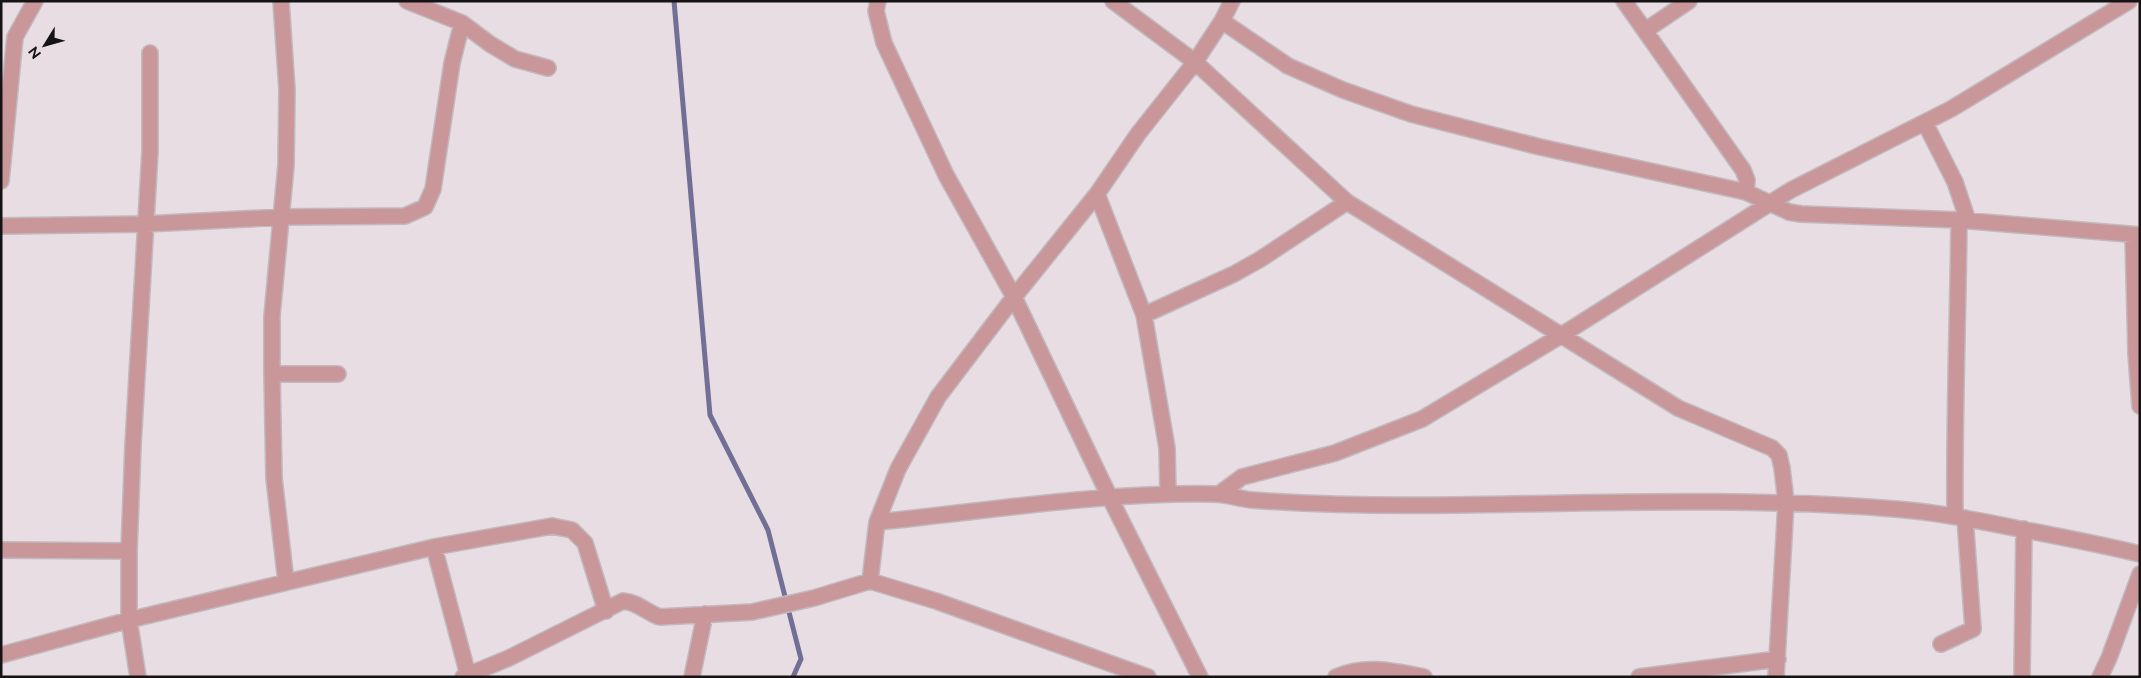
<svg xmlns="http://www.w3.org/2000/svg" width="2141" height="678" font-family="Raleway,sans-serif">
<style>
.lines{fill:none;stroke-linecap:round;stroke-linejoin:round}
.stream{stroke:#716f95;stroke-width:5}
.minor-casing{stroke:#c1b9bd;stroke-width:18}
.minor{stroke:#c9969a;stroke-width:15}
</style>
<rect width="100%" height="100%" fill="#e7dde2"/>
<g class="lines">
<path class="stream" d="M674,1L710,415L768,530L801,659L793,677"/>
<defs>
<path id="minor" d="M281,1L287,90L286,165L272,316V374L274,478L286,582
M407,1L462,23L490,44L515,59L548,68
M878,1L876,11L884,43L946,175L1014,297L1110,498L1200,677
M1113,1L1195,62L1347,202L1678,408L1772,448L1779,455L1782,468L1786,502L1776,677
M1624,1L1743,170L1747,180L1746,192
M1222,21L1288,66L1343,90L1411,114L1540,147L1746,192L1789,212L1801,214L1959,220L2140,235
M1646,30L1689,1
M1925,123L1955,182L1968,221
M1,181L15,37L35,1
M1097,194L1144,315L1167,448L1168,494
M1,226L145,224L283,217L405,216L425,207L433,189L452,63L462,23
M2133,235L2136,353L2140,406
M1144,315L1234,274L1259,260L1347,202
M272,374H338
M1219,494L1242,477L1335,453L1422,419L1560,336L1791,190L1951,109L2129,1
M1955,516C1954,418 1958,319 1959,220
M877,522L898,469L938,397L1014,297L1097,194L1138,134L1195,62L1222,21L1232,1
M434,547L468,675
M1,550L129,551
M870,581L877,522C989,511 1102,492 1214,494C1227,494 1239,499 1252,500C1317,505 1390,506 1456,505C1602,503 1749,497 1895,509C1936,512 1975,520 2015,528C2057,536 2099,544 2140,554
M1941,644L1973,629L1965,518
M1,655L129,620L434,547L552,526L572,530L585,543L606,611
M138,677L129,620V551L133,445L150,151V53
M463,677L509,658L623,601C638,602 647,613 660,617L752,612L814,598L870,581L936,601L1148,677
M692,677L705,614
M1336,677C1365,664 1394,671 1424,677
M1639,677L1778,659
M2022,677L2024,529
M2100,677L2109,658L2140,574"/>
</defs>
<use href="#minor" class="minor-casing"/>
<use href="#minor" class="minor"/>
</g>
<rect width="2141" height="678" fill="none" stroke="#161314" stroke-width="5"/>
<g transform="translate(45 45) rotate(233)" stroke="#e7dde2" stroke-width="4" paint-order="stroke">
<path d="M0-4L9 19L0 12L-9 19Z" fill="#161314"/>
<text y="-8" font-size="14" font-weight="bold" text-anchor="middle" fill="#161314">N</text>
</g>
</svg>
